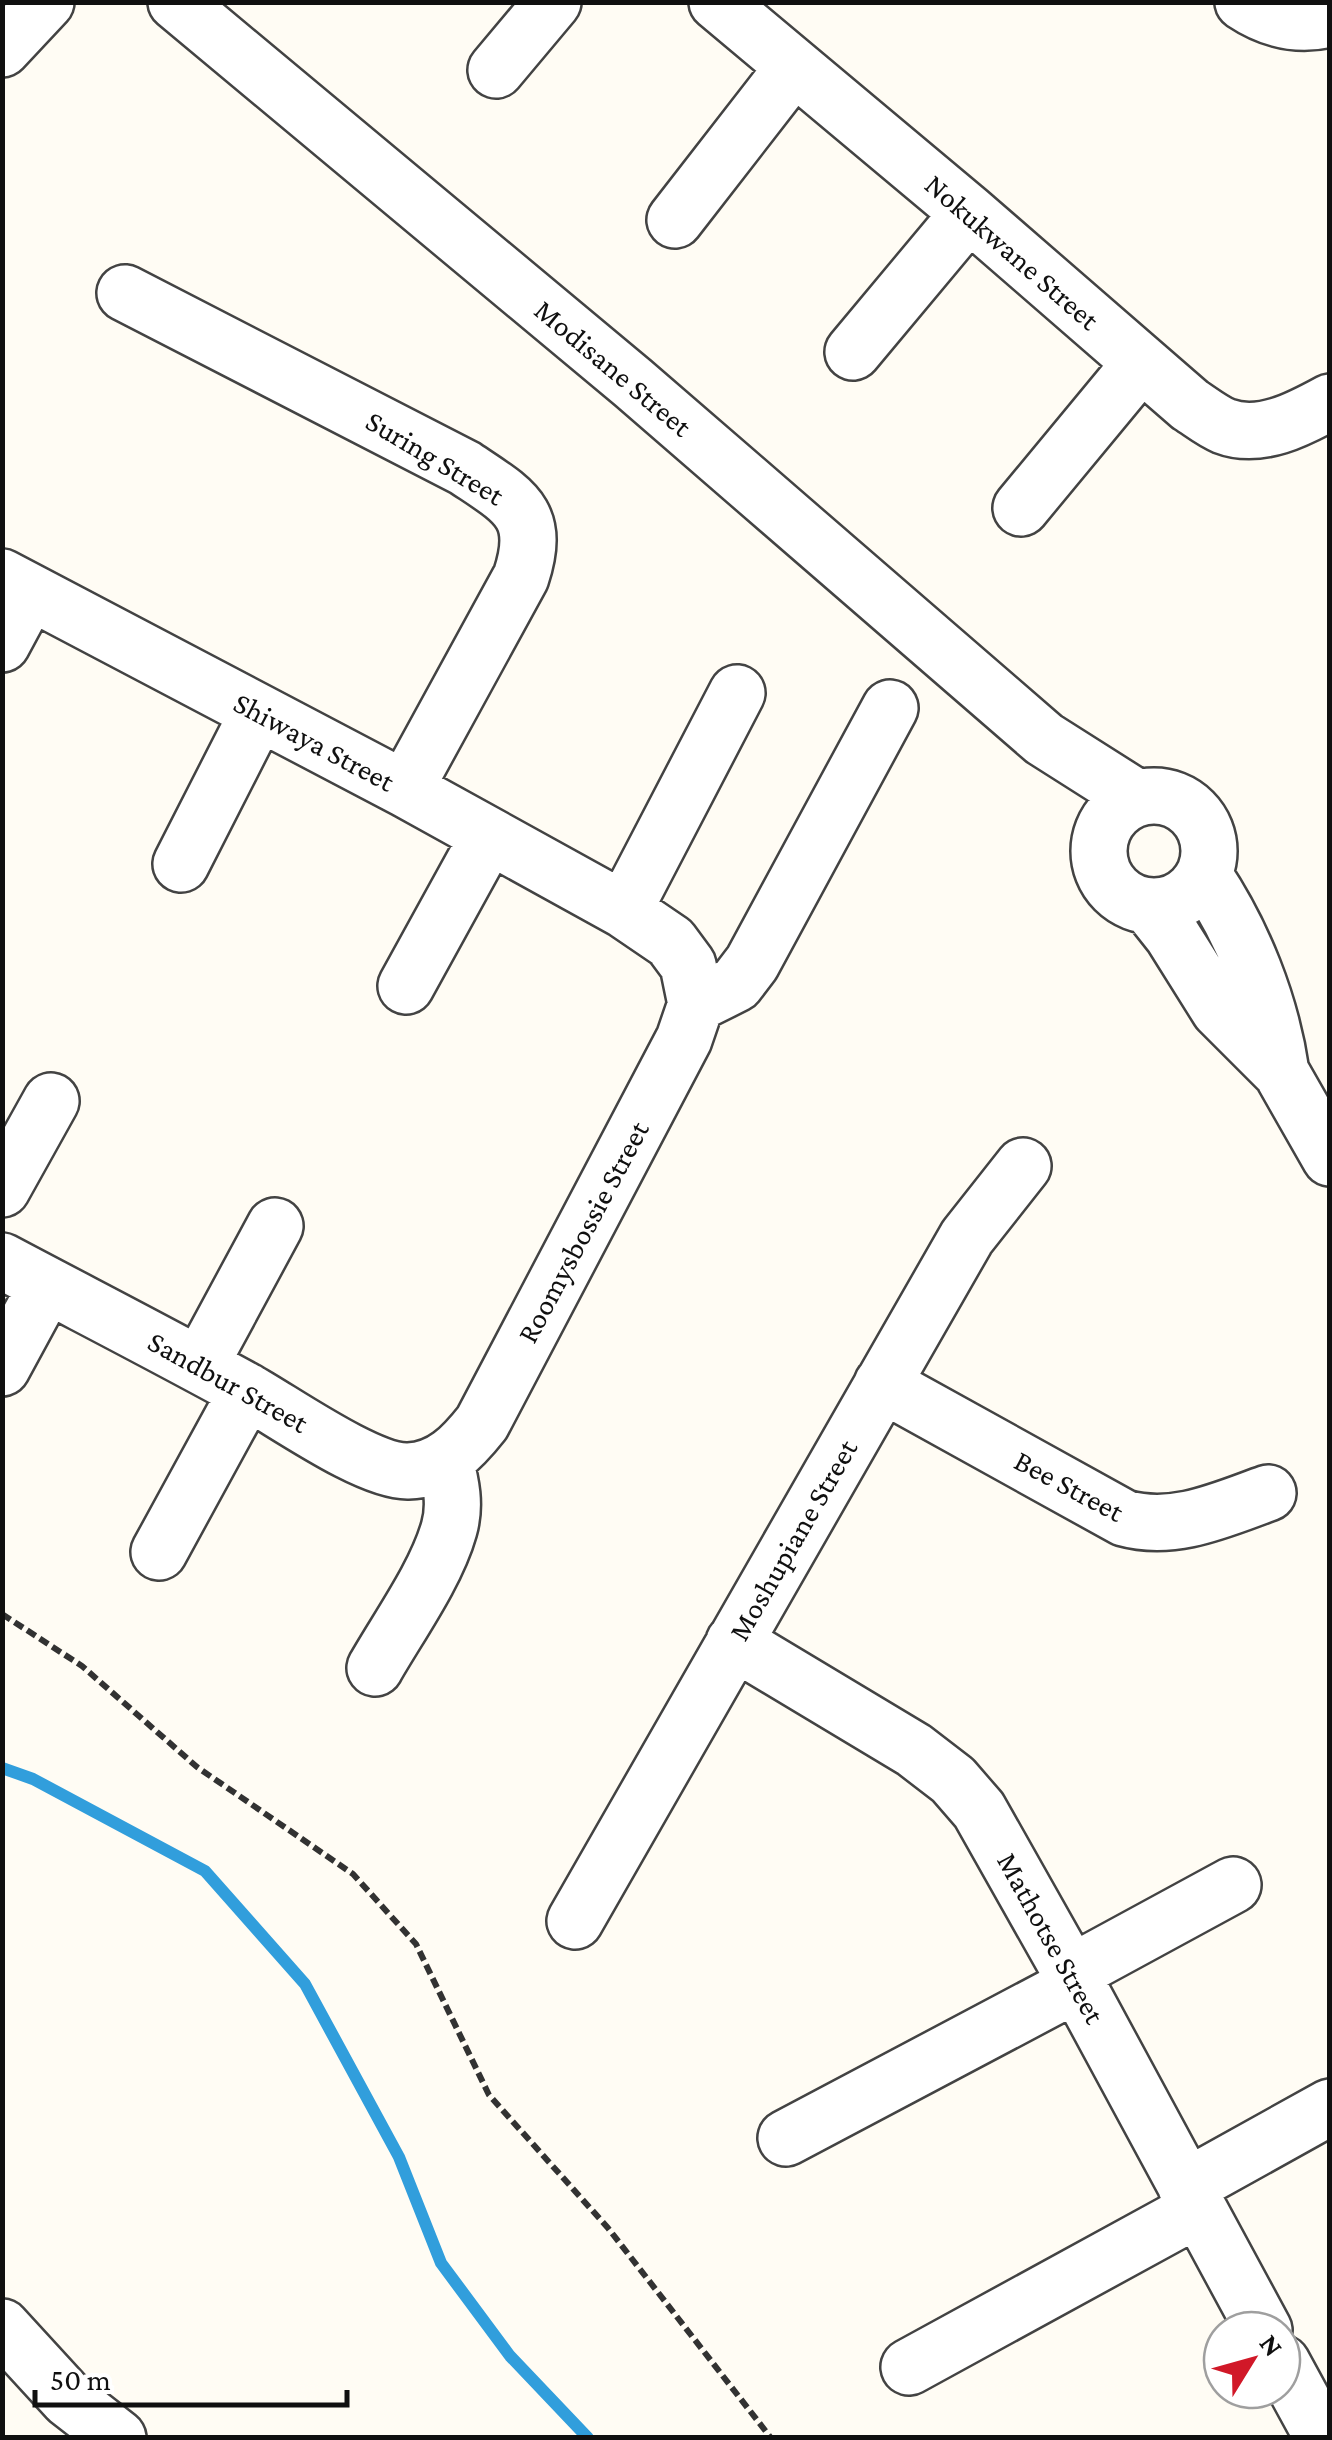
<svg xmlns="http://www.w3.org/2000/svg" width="1332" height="2440" font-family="'Crimson Pro',serif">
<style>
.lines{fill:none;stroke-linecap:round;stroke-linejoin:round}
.stream{stroke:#319edc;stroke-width:12}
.minor-casing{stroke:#434343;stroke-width:60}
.path{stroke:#323232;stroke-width:6;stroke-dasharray:10 5;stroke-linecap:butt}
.minor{stroke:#fff;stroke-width:55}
.labels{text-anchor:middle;stroke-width:10;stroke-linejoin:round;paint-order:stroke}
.street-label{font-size:30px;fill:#101010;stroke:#fff}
</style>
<rect width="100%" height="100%" fill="#fffcf4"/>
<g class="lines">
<path class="stream" d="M2,1768L33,1779L205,1871L305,1984L399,2157L441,2263L510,2356L588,2438"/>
<defs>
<path id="minor" d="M176,2L633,383L1044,739L1137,798
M717,2L969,213L1190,405C1201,412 1212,421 1224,426C1260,440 1299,419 1330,402
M1243,2C1270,20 1298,27 1330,19
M2,49L46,2
M496,70L553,2
M675,220L793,68
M125,293L465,468C514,501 542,513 521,577L405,789
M853,352L969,213
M1021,508L1141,363
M2,577L405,789L624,910L671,942L688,965L696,1004L684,1039L482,1423C463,1447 442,1470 408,1471C368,1472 283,1411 245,1390C165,1346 83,1304 2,1261
M2,644L30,592
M1099 851a55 55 0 1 1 110 0a55 55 0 1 1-110 0Z
M181,864L258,713
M1204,875C1243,933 1271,1003 1281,1072
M1149,906L1172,935L1219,1010L1281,1072L1330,1158
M624,910L737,693
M406,986L488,837
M696,1004L736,984L752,963L890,708
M2,1189L51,1101
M200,1365L275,1226
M2,1368L47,1285
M882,1384L1124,1518C1174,1532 1221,1510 1268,1493
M159,1552L247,1391
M734,1642L914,1750L953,1780L979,1810L1071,1973L1264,2330
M375,1668C399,1626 436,1575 449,1529C456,1505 451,1483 445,1460
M575,1921L967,1237L1023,1166
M1071,1973L1233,1885
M786,2138L1077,1984
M1186,2187L1330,2107
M2,2327L68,2399L118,2438
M1282,2363L1323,2438
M909,2367L1198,2209"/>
</defs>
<use href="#minor" class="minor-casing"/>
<path class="path" d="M2,1614L82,1666L197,1767L353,1874L416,1944L489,2095L608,2228L771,2438"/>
<use href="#minor" class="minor"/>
</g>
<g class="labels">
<g class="street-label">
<text transform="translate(1012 252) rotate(41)" y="10">Nokukwane Street</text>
<text transform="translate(613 368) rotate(40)" y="10">Modisane Street</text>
<text transform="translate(435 458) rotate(31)" y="10">Suring Street</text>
<text transform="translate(314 742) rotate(28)" y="10">Shiwaya Street</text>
<text transform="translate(583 1232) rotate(-62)" y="10">Roomysbossie Street</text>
<text transform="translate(228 1382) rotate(29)" y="10">Sandbur Street</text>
<text transform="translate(1069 1486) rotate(28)" y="10">Bee Street</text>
<text transform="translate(793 1540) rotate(-60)" y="10">Moshupiane Street</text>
<text transform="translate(1051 1938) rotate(61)" y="10">Mathotse Street</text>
</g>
</g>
<rect width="1332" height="2440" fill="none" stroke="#101010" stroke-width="10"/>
<g transform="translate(1252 2360) rotate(53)"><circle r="48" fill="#ffffff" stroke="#9f9f9f" stroke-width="2.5"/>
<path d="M0-8L18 38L0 25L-18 38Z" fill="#d11828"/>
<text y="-15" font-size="28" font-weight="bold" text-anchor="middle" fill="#101010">N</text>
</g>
<path d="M35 2390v15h312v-15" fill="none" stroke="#101010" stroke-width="5"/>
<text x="50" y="2390" font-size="30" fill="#101010" stroke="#ffffff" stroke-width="8" paint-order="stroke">50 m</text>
</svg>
